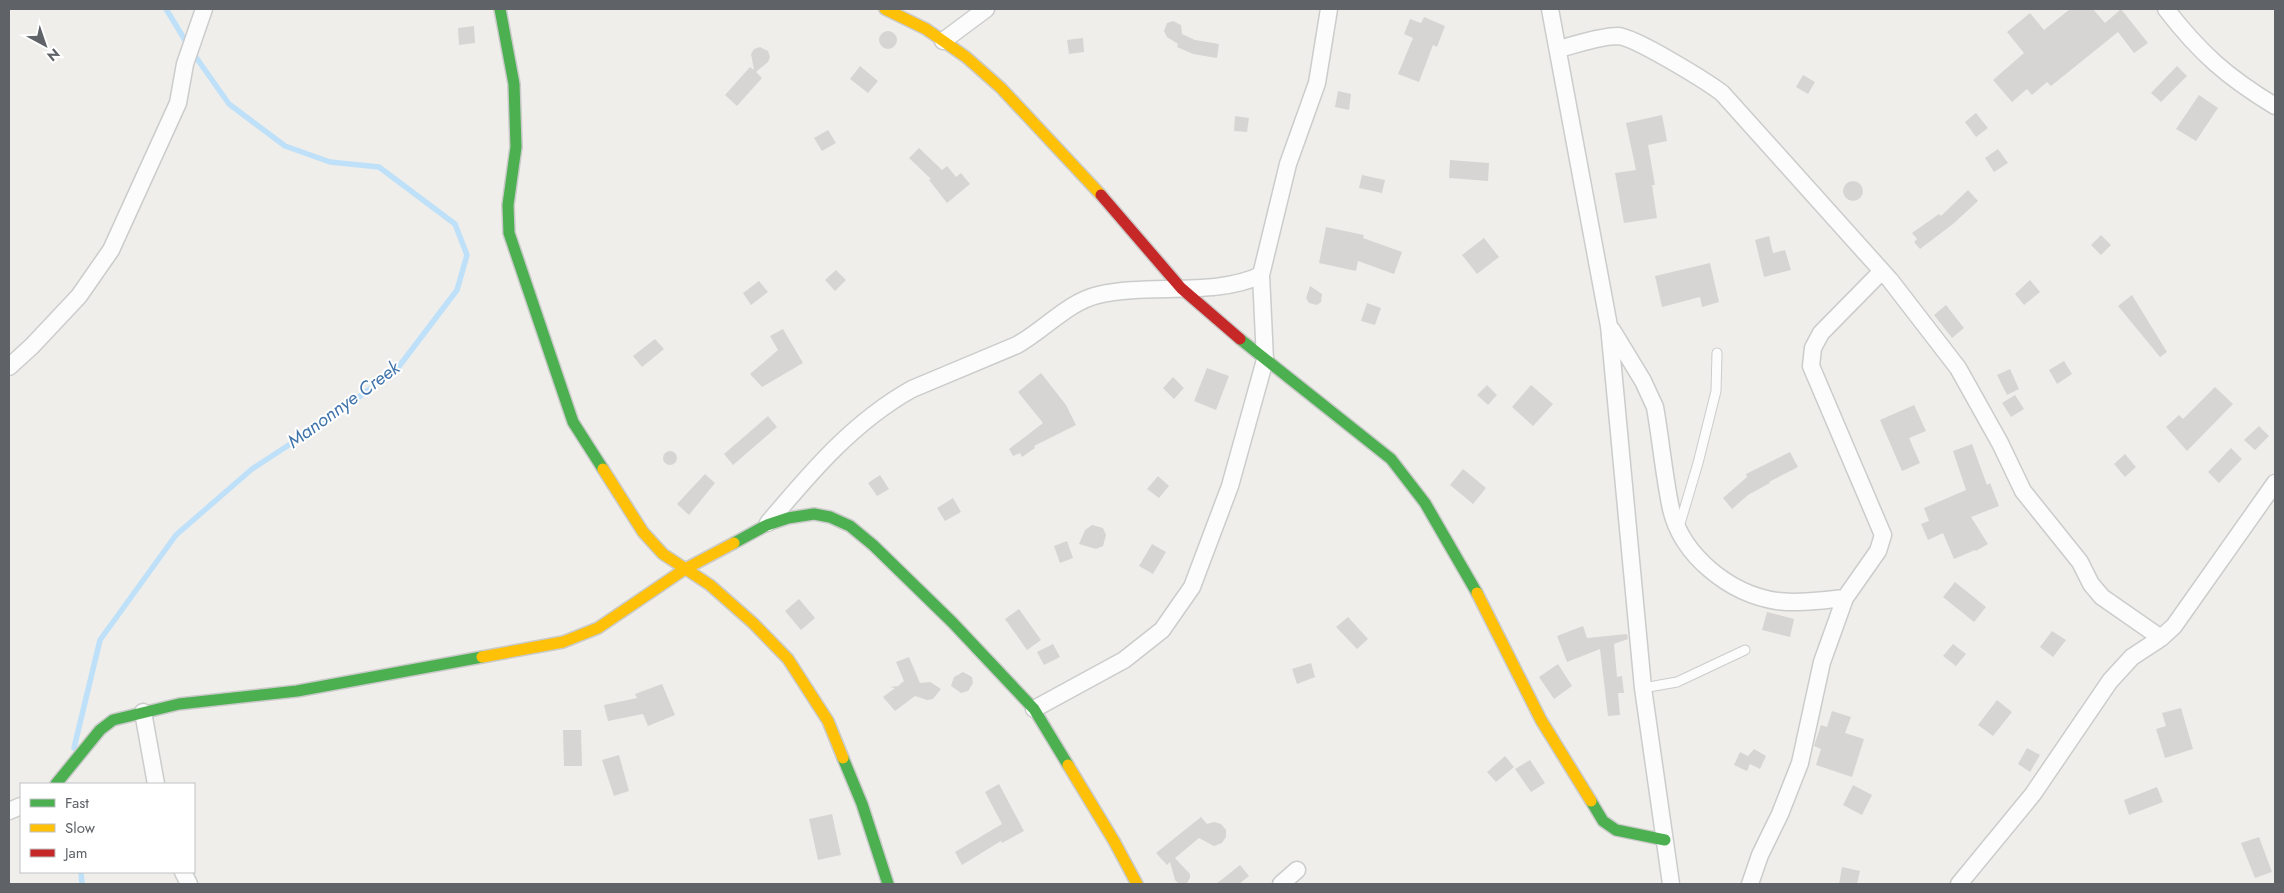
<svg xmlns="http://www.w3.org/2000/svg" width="2284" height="893" font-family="Jost,sans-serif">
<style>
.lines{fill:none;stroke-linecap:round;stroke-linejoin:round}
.stream{stroke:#bfe0f9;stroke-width:5.5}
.building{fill:#d6d5d3}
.lane-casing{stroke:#cbcccc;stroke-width:11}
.street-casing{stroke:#cbcccc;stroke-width:19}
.fast-casing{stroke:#cacacb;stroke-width:14}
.slow-casing{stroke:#cacacb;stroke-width:14}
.jam-casing{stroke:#cacacb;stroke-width:14}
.lane{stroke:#fdfcfc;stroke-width:9}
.street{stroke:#fdfcfc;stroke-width:16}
.fast{stroke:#4caf50;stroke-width:11}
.slow{stroke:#ffc107;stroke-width:11}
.jam{stroke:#c62828;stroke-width:11}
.labels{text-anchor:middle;stroke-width:4;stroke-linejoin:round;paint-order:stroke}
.water-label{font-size:19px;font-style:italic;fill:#4174aa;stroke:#fff}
</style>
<rect width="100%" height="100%" fill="#efeeea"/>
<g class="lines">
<path class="stream" d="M166,9L188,45
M74,748L100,640L176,535L252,469L333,416L397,369L457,290L467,255L455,224L379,167L330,162L285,146L229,104L193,53
M81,872L82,884"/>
</g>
<path class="building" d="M2070,9H2093L2105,23L2121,9L2148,43L2134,53L2118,32L2051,86L2047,82L2032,95L2027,89L2012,102L1993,80L2024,53L2007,32L2030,13L2044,30Z
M1424,17L1445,26L1437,47L1433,45L1419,82L1398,74L1413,38L1404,34L1410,19L1421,23Z
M1173,21L1181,25L1182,34L1195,40L1219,44L1217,58L1193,54L1177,47L1178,44L1167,37L1164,31L1167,23Z
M474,26L475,43L459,45L458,28Z
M879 40a9 9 0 1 1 18 0a9 9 0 1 1-18 0Z
M1083,38L1084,52L1069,54L1067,40Z
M760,47L768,51L770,57L768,62L756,72L762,78L737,106L725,95L750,67L754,70L751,54L754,49Z
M860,66L878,81L868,93L850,79Z
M2177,66L2187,76L2161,102L2151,93Z
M1803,75L1815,82L1808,94L1796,87Z
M1338,91L1351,94L1349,110L1335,107Z
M2199,95L2218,108L2196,141L2176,129Z
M1976,113L1988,128L1976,137L1965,122Z
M1662,115L1667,141L1648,145L1655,185H1652L1657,218L1624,223L1615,173L1636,170L1626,123Z
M1235,116L1249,118L1247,132L1234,131Z
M828,130L836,143L822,151L814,138Z
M919,148L942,170L947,166L956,177L961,173L970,184L947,203L929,180L931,179L909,158Z
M1998,149L2008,163L1994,172L1985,158Z
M1450,160L1489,163L1488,181L1449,178Z
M1362,175L1385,180L1382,193L1359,188Z
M1843 191a10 10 0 1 1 20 0a10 10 0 1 1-20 0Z
M1968,190L1978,201L1953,224L1920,249L1914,242L1917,239L1912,233L1939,214L1941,216Z
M1326,227L1364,235L1363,238L1402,252L1394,274L1358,261L1356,271L1319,263Z
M2101,235L2111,245L2101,255L2091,245Z
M1769,236L1773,253L1785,250L1791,270L1764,277L1755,240Z
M1484,238L1499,257L1477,274L1462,255Z
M1710,263L1719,302L1702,307L1700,297L1662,307L1655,276Z
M836,270L846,280L835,291L825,280Z
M2030,280L2040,292L2024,305L2015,294Z
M759,281L768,292L751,305L743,293Z
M1310,286L1322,294L1321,302L1317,305L1309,303L1306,298Z
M2132,295L2167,352L2160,357L2118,306Z
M1367,303L1381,308L1375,325L1361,321Z
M1946,305L1964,328L1952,338L1934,315Z
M783,329L803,363L762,387L750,374L778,350L770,336Z
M655,339L664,349L642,367L633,356Z
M2064,361L2072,374L2057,384L2049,370Z
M1207,368L1229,376L1216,410L1194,401Z
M2010,369L2019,389L2007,395L1997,375Z
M1041,373L1066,405L1076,425L1034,446L1035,448L1022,457L1020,453L1013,456L1009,449L1043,423L1018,392Z
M1173,377L1184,388L1174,399L1163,388Z
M1487,385L1497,395L1488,405L1477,395Z
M1531,385L1553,404L1533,426L1512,407Z
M2215,387L2233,404L2187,451L2166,427L2179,415L2183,419Z
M2015,395L2024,409L2011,417L2002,403Z
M1914,405L1926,431L1909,438L1920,463L1902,471L1880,420Z
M768,416L777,427L733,465L724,454Z
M2259,426L2269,436L2255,450L2244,440Z
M1972,444L1987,485L1990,483L1999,506L1971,517L1988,544L1976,551L1975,550L1954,559L1943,533L1928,540L1921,524L1929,521L1924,508L1966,490L1953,451Z
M2231,448L2242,459L2219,483L2208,472Z
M663 458a7 7 0 1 1 14 0a7 7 0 1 1-14 0Z
M1790,452L1798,467L1769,482L1770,483L1748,495L1732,509L1723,498L1747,477L1746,474Z
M2125,454L2136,467L2125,477L2114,464Z
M1463,469L1486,488L1473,504L1450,485Z
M705,474L715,483L689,515L677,504Z
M880,475L889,489L877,496L868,483Z
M1158,476L1169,486L1159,498L1147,489Z
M953,498L961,512L945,521L937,508Z
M1092,525L1103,528L1106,535L1103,546L1096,549L1079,544L1085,530Z
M1067,541L1073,558L1060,563L1054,546Z
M1152,544L1166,552L1153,574L1139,566Z
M1955,582L1986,607L1974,622L1943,597Z
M799,599L815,618L801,630L785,611Z
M1019,609L1041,640L1027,650L1005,619Z
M1767,612L1794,619L1790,637L1762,630Z
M1348,617L1368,639L1357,649L1336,627Z
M1583,626L1587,638L1627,634L1628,639L1614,644L1617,677L1622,676L1624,693H1618L1620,715L1608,716L1600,649L1567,662L1557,636Z
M2052,631L2066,640L2053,657L2040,647Z
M1053,644L1060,657L1044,665L1037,652Z
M1953,644L1966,654L1956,666L1943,656Z
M909,657L920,683L930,682L941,689L933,699L927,700L915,696L895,711L883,697L895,688L890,687L898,686L904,681L896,662Z
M1311,663L1315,677L1297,684L1292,669Z
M1558,664L1572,686L1554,699L1539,677Z
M963,672L972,677L973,683L968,691L961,693L951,686L954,677Z
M662,684L675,715L648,726L643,714L608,721L604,705L637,698L635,694Z
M1997,700L2012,712L1993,736L1978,725Z
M2181,708L2193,749L2165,758L2156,729L2166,726L2162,713Z
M1832,711L1851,717L1845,733L1864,739L1852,777L1816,765L1821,749L1814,746L1821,725L1827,727Z
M563,730H581L582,766H564Z
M2027,748L2040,755L2030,772L2018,764Z
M1754,749L1766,756L1760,769L1750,764L1747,771L1734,765L1740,752L1748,756Z
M619,755L629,791L614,796L602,760Z
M1505,756L1514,767L1496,782L1487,772Z
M1530,760L1545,783L1531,792L1515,769Z
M999,784L1024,831L1002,843L1001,841L962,865L955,852L1002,824L985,792Z
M1853,785L1872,795L1862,815L1843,805Z
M2157,787L2163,802L2129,815L2124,800Z
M832,814L841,855L818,860L809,819Z
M1201,817L1207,824L1214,822L1221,824L1226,830V837L1222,843L1214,846L1199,838L1175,858L1190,874V878L1187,883L1179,884L1175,880L1170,862L1167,865L1156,853Z
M2259,837L2272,872L2255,878L2241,843Z
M1240,865L1249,876L1239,884H1216Z
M1842,867L1860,871L1857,884H1839Z"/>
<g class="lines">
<defs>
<path id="lane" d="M1679,527L1698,463L1716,391L1717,353
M1643,688L1677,682L1745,650"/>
<path id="street" d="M1550,9L1609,326L1643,688L1671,884
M2166,9C2200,53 2227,77 2275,106
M943,41L986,9
M1558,49C1576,45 1599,36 1618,36C1635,37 1706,81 1722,93L1890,280L1958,368L2000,443L2023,491L2080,562L2091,584L2102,597L2161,638
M1612,330L1643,381L1655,407C1661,441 1664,476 1671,509C1682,556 1730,594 1777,601C1800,604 1823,600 1845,598
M9,367L32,346L79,296L111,250L178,103L185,64L204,9
M768,523C811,472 853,422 912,389L1017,345C1044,330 1068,302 1098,295C1148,283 1216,297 1261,275
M1034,709L1124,660L1162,630L1192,587L1230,486L1265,360L1261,275L1288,164L1317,83L1329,9
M143,712L156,784
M9,811L21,806
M183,872L189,884
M1281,884L1297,870
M1750,884L1760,855L1780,814L1800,763L1822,662L1845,598L1878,551L1883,535L1811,366L1813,348L1821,333L1882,271
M1959,884L2033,794L2110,681L2132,657L2161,638L2174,626L2275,483"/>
<path id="fast" d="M500,9L514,84L516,147L508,205L509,233L573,422L603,469
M1240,339L1391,459L1425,503L1477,593
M734,543L767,525L788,518L814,514L830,517L850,526L873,545L952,622L1034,709L1068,765
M843,758L862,804L888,884
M56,784L100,730L113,720L179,704L297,691L482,657
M1591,801L1603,821L1616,830L1665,840"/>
<path id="slow" d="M885,9L926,29L966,57L1001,88L1101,195
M603,469L643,532L663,554L710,585L753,623L788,659L828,721L843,758
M1477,593L1541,720L1591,801
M482,657L563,642L598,628L685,569L734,543
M1068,765L1114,841L1137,884"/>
<path id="jam" d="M1101,195L1181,288L1240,339"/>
</defs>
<use href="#lane" class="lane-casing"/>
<use href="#street" class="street-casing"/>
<use href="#fast" class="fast-casing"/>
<use href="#slow" class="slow-casing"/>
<use href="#jam" class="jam-casing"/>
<use href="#lane" class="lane"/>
<use href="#street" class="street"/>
<use href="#fast" class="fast"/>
<use href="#slow" class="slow"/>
<use href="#jam" class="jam"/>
</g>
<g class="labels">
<g class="water-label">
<text transform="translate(343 404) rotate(-36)" y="7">Manonnye Creek</text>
</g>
</g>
<rect width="2284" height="893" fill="none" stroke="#5f6368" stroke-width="20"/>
<rect x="20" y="783" width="175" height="90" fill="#ffffff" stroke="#bfc1c3"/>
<rect x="30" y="799" width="25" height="8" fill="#4caf50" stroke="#bfc1c3"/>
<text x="65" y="808" font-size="15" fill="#5f6368">Fast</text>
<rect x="30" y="824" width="25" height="8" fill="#ffc107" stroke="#bfc1c3"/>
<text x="65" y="833" font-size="15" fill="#5f6368">Slow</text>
<rect x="30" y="849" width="25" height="8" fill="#c62828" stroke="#bfc1c3"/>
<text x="65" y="858" font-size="15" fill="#5f6368">Jam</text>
<g transform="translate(45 45) rotate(140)" stroke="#ffffff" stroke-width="4" paint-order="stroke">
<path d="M0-4L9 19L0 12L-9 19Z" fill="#5f6368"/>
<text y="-8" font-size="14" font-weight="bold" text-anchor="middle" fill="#5f6368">N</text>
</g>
</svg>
